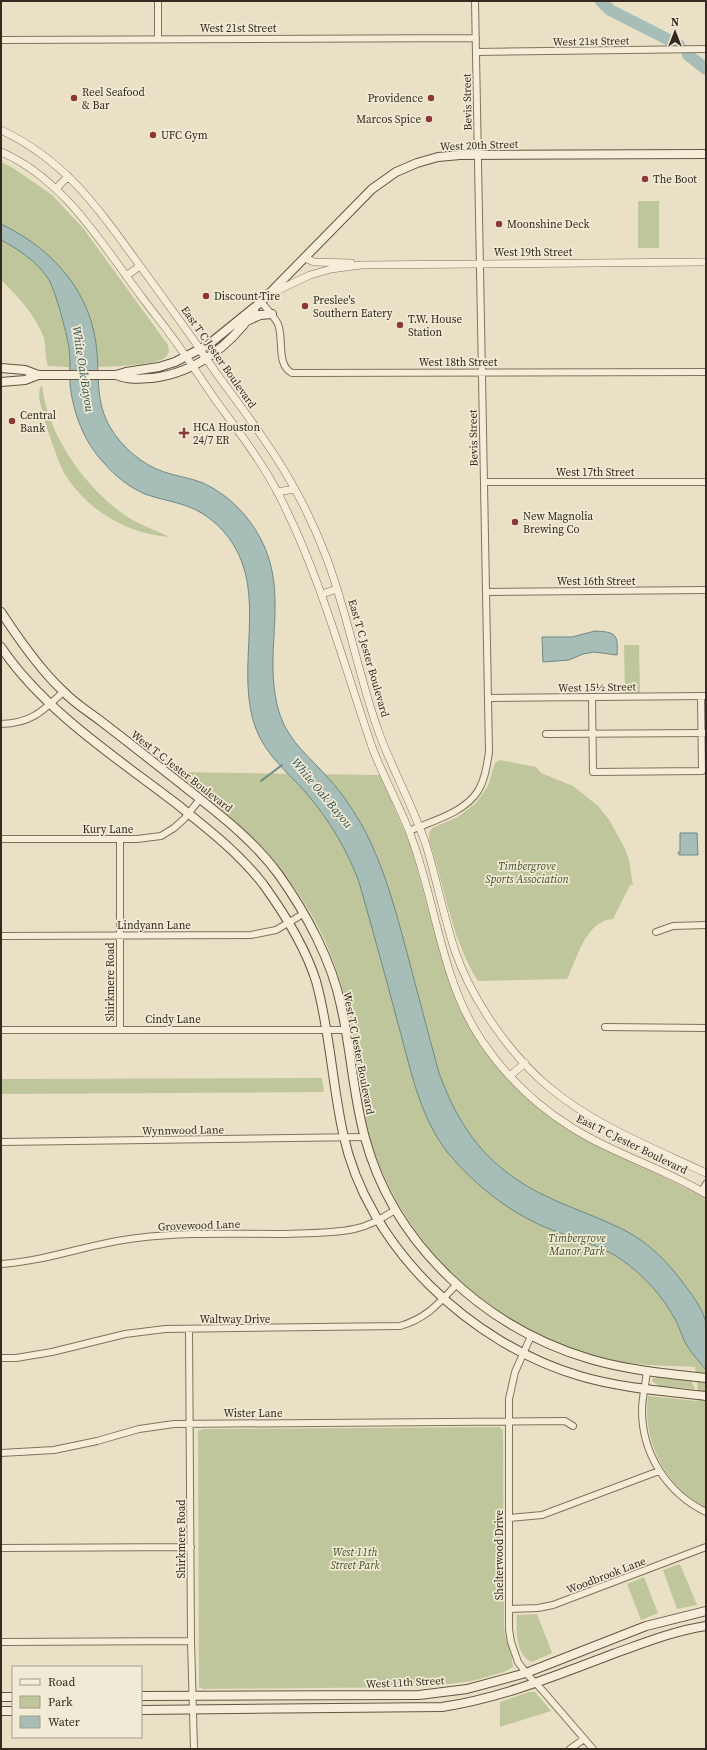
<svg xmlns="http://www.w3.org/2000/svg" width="707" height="1750" font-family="'Source Serif 4',serif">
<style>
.green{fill:#bfc69b}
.water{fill:#a7bdb7;stroke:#6e8a84}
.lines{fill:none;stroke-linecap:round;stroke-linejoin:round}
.stream{stroke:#6e8a84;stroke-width:2}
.river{stroke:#a7bdb7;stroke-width:12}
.minor-casing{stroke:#82725d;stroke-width:8}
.tertiary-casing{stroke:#82725d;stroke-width:8}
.secondary-casing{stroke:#645441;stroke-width:10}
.minor{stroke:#f5edd8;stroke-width:6}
.tertiary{stroke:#f5edd8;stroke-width:7}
.secondary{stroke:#f5edd8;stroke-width:8}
.poi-dot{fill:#8b3734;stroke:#f1ead4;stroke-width:1.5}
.labels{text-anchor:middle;stroke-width:3.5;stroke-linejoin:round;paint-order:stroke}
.street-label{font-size:11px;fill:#342a20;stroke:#f1ead4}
.poi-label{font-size:11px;fill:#342a20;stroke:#f1ead4;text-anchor:start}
.park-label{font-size:11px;font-style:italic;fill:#434e28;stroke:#f1ead4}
.water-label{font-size:12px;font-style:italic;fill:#315251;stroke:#f1ead4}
</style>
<rect width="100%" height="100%" fill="#e9e0c6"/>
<path class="green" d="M1,162L13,168L52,195L83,228L168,345L169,352C168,354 165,358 163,359C145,368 71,368 48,366L47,363C45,356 46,346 44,338C36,316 18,296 1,280Z
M638,201H659V248H638Z
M42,385C47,434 85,488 126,516C140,525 155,530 170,537C126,534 85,509 63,471C58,461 55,450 51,440C48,431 45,423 43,414C41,405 36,392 42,385Z
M624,645H639L640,693H625Z
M500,760L536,767L541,773L573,786L598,806L610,821L625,849L629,860L633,885H630L613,919C586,920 577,959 567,979L478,981C451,938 445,887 429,840V833L432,828L458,817L476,803L488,786L495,763Z
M175,772L380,775L411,847L443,963L460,1007L528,1099L633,1162L706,1198V1507C665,1487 642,1440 648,1396L697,1401L699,1399L695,1367C664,1365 630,1366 600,1358C484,1328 392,1234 364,1118C357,1090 357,1061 352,1032C347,1001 338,970 325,941C290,865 239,823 175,772Z
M322,1078L324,1092L1,1094V1079Z
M659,1376L691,1380L695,1389L659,1386L652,1381V1379Z
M499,1427L503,1430L504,1627C505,1640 513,1656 513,1667L504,1672L472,1681L425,1687L203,1689L199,1687L198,1431L203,1429Z
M680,1564L697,1605L677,1609L663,1570Z
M644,1577L658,1613L641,1620L627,1584Z
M537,1614L552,1653L532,1662C516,1657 516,1629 517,1615Z
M529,1692H535L551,1711L500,1727V1702Z"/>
<path class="water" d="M1,224C53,249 92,292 97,352C99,378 96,403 110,427C122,447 141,464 164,472C176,476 191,478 203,483C223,492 241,508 253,526C296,589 259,650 280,715C289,742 311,758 329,779C343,794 354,811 364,829C384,867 395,908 406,949C417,991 428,1032 439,1073C455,1116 475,1150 513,1177C546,1201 586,1211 622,1229C649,1242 669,1263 686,1287C694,1297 704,1311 706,1324C707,1339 706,1355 706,1370C699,1361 690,1352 685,1342C681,1334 679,1326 675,1319C662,1295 643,1275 622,1260C598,1243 567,1237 540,1225C505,1209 473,1183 448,1153C418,1115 410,1065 397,1020C385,974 372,928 359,882C347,850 330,821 307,794C288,772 267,757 256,729C235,674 264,605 238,553C228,532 209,514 187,506C173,501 158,499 145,494C129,487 115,476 104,463C84,442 73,413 70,384C69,372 71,360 69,348C67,335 55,287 47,277C36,261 18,249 1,240Z
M595,631C617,632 618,635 617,655L594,652L583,654L569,660L543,662L542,637H572Z
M680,833H697L698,855H679L678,852H680Z"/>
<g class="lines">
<path class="stream" d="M261,781L282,765"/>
<path class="river" d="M601,1L610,10L679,45
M688,55L706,69"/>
<defs>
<path id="minor" d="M158,1V39
M1,40L476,38
M476,52L706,49
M261,302C267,309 274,316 278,324C284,339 276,365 292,373L706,372
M484,482H706
M486,592L706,590
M592,697L593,772L702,771L701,696
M489,698L706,696
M1,724C31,723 42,712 63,692
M546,734L706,733
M409,831C432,821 464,813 478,791C485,779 487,765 489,752L475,1
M1,839H137L161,836L174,828L184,819L200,799
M120,839V1029
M656,932L673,926L706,925
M1,936L251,935L276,930L303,914
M605,1027L706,1028
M1,1030H346
M1,1142L365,1137
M702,1191L706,1184
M1,1264C48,1261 91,1243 137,1238C184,1232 232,1234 279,1234C304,1233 330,1234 354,1229C370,1226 382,1218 395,1210
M189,1329L191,1641L194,1749
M531,1336L515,1372L509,1399V1629L511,1642L518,1662L526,1673L543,1691L593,1749
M1,1358H16L52,1352L125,1334L165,1329L400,1326C427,1318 438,1304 457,1284
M647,1370C646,1384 642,1397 642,1410C642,1454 667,1493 706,1512
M1,1453L54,1450L97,1441L139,1429L174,1424L565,1421L573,1426
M509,1518L542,1515L659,1471
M1,1548L191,1547
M509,1609L538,1608L553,1605L706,1547
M1,1642L191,1641
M570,1749L584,1739"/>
<path id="tertiary" d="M1,130C63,159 96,205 135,259C155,286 175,314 195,342C216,375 241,405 263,438C289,475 311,516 327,559C348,615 358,674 378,730C392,770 414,807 427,848C437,882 444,917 455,951C472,1000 510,1055 550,1088C596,1126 653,1148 706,1173
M1,152C63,178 102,244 141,296C154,314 168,330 180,348C193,366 205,385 217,402C239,432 262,462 279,495C320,575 343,662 372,747C383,776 398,803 409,831C436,899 440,979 482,1041C505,1075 536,1105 571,1127C613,1154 663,1168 706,1194
M56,189L68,176
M305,258L314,262L351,263
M126,276L140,266
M270,294L310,275L331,269L361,265L706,262
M277,492L295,489
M322,594L337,589
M510,1076L525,1063"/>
<path id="secondary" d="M249,320L260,315L272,314
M1,368L25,370L38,375H116L126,372L159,367L175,362L208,345L261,302L372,189L396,172L417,163L438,157L460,155L706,154
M116,375C128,380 139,379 152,378C195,373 230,346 254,311
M1,382L25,380L38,375
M1,612C18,638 40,670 63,691C74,703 89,712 102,722C132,745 161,768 190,791C223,817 255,842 279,875C306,913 332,961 341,1006C351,1049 353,1095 365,1138C394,1245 485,1328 590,1359C627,1370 668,1374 706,1378
M1,647C43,710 118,759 178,805C208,829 239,853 263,884C284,913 305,946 316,981C330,1031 332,1083 343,1133C367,1247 471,1344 580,1376C620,1388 665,1391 706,1396
M141,1696L419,1695L467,1689L526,1673L646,1626L706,1611
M1,1697H13
M141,1710L442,1707C502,1698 557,1675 613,1654C644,1643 673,1631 706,1626
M1,1711H13"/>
</defs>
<use href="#minor" class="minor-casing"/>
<use href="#tertiary" class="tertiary-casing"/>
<use href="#secondary" class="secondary-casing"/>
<use href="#minor" class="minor"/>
<use href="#tertiary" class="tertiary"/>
<use href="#secondary" class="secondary"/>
</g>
<g class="poi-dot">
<circle cx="74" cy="98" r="4"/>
<circle cx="431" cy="98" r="4"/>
<circle cx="429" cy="119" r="4"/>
<circle cx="153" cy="135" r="4"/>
<circle cx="645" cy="179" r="4"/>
<circle cx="499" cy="224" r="4"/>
<circle cx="206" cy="296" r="4"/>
<circle cx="305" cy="306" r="4"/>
<circle cx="400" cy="325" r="4"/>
<circle cx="12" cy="421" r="4"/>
<path d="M182 427h4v4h4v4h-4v4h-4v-4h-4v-4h4z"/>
<circle cx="515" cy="522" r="4"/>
</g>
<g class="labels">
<g class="street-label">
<text x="238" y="32">West 21st Street</text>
<text transform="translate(591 41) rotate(-1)" y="4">West 21st Street</text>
<text transform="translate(467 102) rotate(-91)" y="4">Bevis Street</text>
<text transform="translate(479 145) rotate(-2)" y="4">West 20th Street</text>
<text x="533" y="256">West 19th Street</text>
<text transform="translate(219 357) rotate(55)" y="4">East T C Jester Boulevard</text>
<text x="458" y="366">West 18th Street</text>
<text transform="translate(473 438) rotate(-91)" y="4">Bevis Street</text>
<text x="595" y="476">West 17th Street</text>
<text x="596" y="585">West 16th Street</text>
<text transform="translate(369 658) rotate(74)" y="4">East T C Jester Boulevard</text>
<text transform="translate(597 687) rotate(-1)" y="4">West 15½ Street</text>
<text transform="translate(182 771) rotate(38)" y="4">West T C Jester Boulevard</text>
<text x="108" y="833">Kury Lane</text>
<text x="154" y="929">Lindyann Lane</text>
<text transform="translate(110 982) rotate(-90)" y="4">Shirkmere Road</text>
<text x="173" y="1023">Cindy Lane</text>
<text transform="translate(359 1053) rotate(79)" y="4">West T C Jester Boulevard</text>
<text transform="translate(183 1130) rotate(-1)" y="4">Wynnwood Lane</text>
<text transform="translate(632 1144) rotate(26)" y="4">East T C Jester Boulevard</text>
<text transform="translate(199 1225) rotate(-2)" y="4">Grovewood Lane</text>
<text x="235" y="1323">Waltway Drive</text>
<text x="253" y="1417">Wister Lane</text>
<text transform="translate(181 1539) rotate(-90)" y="4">Shirkmere Road</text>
<text transform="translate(499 1555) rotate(-90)" y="4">Shelterwood Drive</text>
<text transform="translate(606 1575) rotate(-21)" y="4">Woodbrook Lane</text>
<text transform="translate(405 1682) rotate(-3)" y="4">West 11th Street</text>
</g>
<g class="poi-label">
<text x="82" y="96">Reel Seafood<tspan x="82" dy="13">&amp; Bar</tspan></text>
<text x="423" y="102" text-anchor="end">Providence</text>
<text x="421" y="123" text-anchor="end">Marcos Spice</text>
<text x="161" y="139">UFC Gym</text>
<text x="653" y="183">The Boot</text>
<text x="507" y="228">Moonshine Deck</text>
<text x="214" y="300">Discount Tire</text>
<text x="313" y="304">Preslee's<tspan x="313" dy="13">Southern Eatery</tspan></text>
<text x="408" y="323">T.W. House<tspan x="408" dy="13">Station</tspan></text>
<text x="20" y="419">Central<tspan x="20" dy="13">Bank</tspan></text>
<text x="193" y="431">HCA Houston<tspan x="193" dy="13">24/7 ER</tspan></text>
<text x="523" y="520">New Magnolia<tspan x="523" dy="13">Brewing Co</tspan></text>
</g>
<g class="park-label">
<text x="527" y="870">Timbergrove<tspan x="527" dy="13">Sports Association</tspan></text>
<text x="577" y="1242">Timbergrove<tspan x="577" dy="13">Manor Park</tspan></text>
<text x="355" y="1556">West 11th<tspan x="355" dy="13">Street Park</tspan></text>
</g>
<g class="water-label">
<text transform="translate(83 369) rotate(81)" y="4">White Oak Bayou</text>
<text transform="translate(322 793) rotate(50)" y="4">White Oak Bayou</text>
</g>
</g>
<rect width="707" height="1750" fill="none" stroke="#342a20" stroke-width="4"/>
<rect x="12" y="1666" width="130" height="72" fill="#f1ead4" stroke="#a59d8c"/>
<rect x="20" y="1679" width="20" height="6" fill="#f5edd8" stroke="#a59d8c"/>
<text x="48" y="1686" font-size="12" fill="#342a20">Road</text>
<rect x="20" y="1696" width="20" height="12" fill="#bfc69b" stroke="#a59d8c"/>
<text x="48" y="1706" font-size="12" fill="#342a20">Park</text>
<rect x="20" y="1716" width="20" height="12" fill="#a7bdb7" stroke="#a59d8c"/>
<text x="48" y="1726" font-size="12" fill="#342a20">Water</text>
<g transform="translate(675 32)" stroke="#f1ead4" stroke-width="3" paint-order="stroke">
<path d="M0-3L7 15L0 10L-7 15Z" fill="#342a20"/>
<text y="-6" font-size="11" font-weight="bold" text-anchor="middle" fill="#342a20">N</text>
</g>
</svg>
